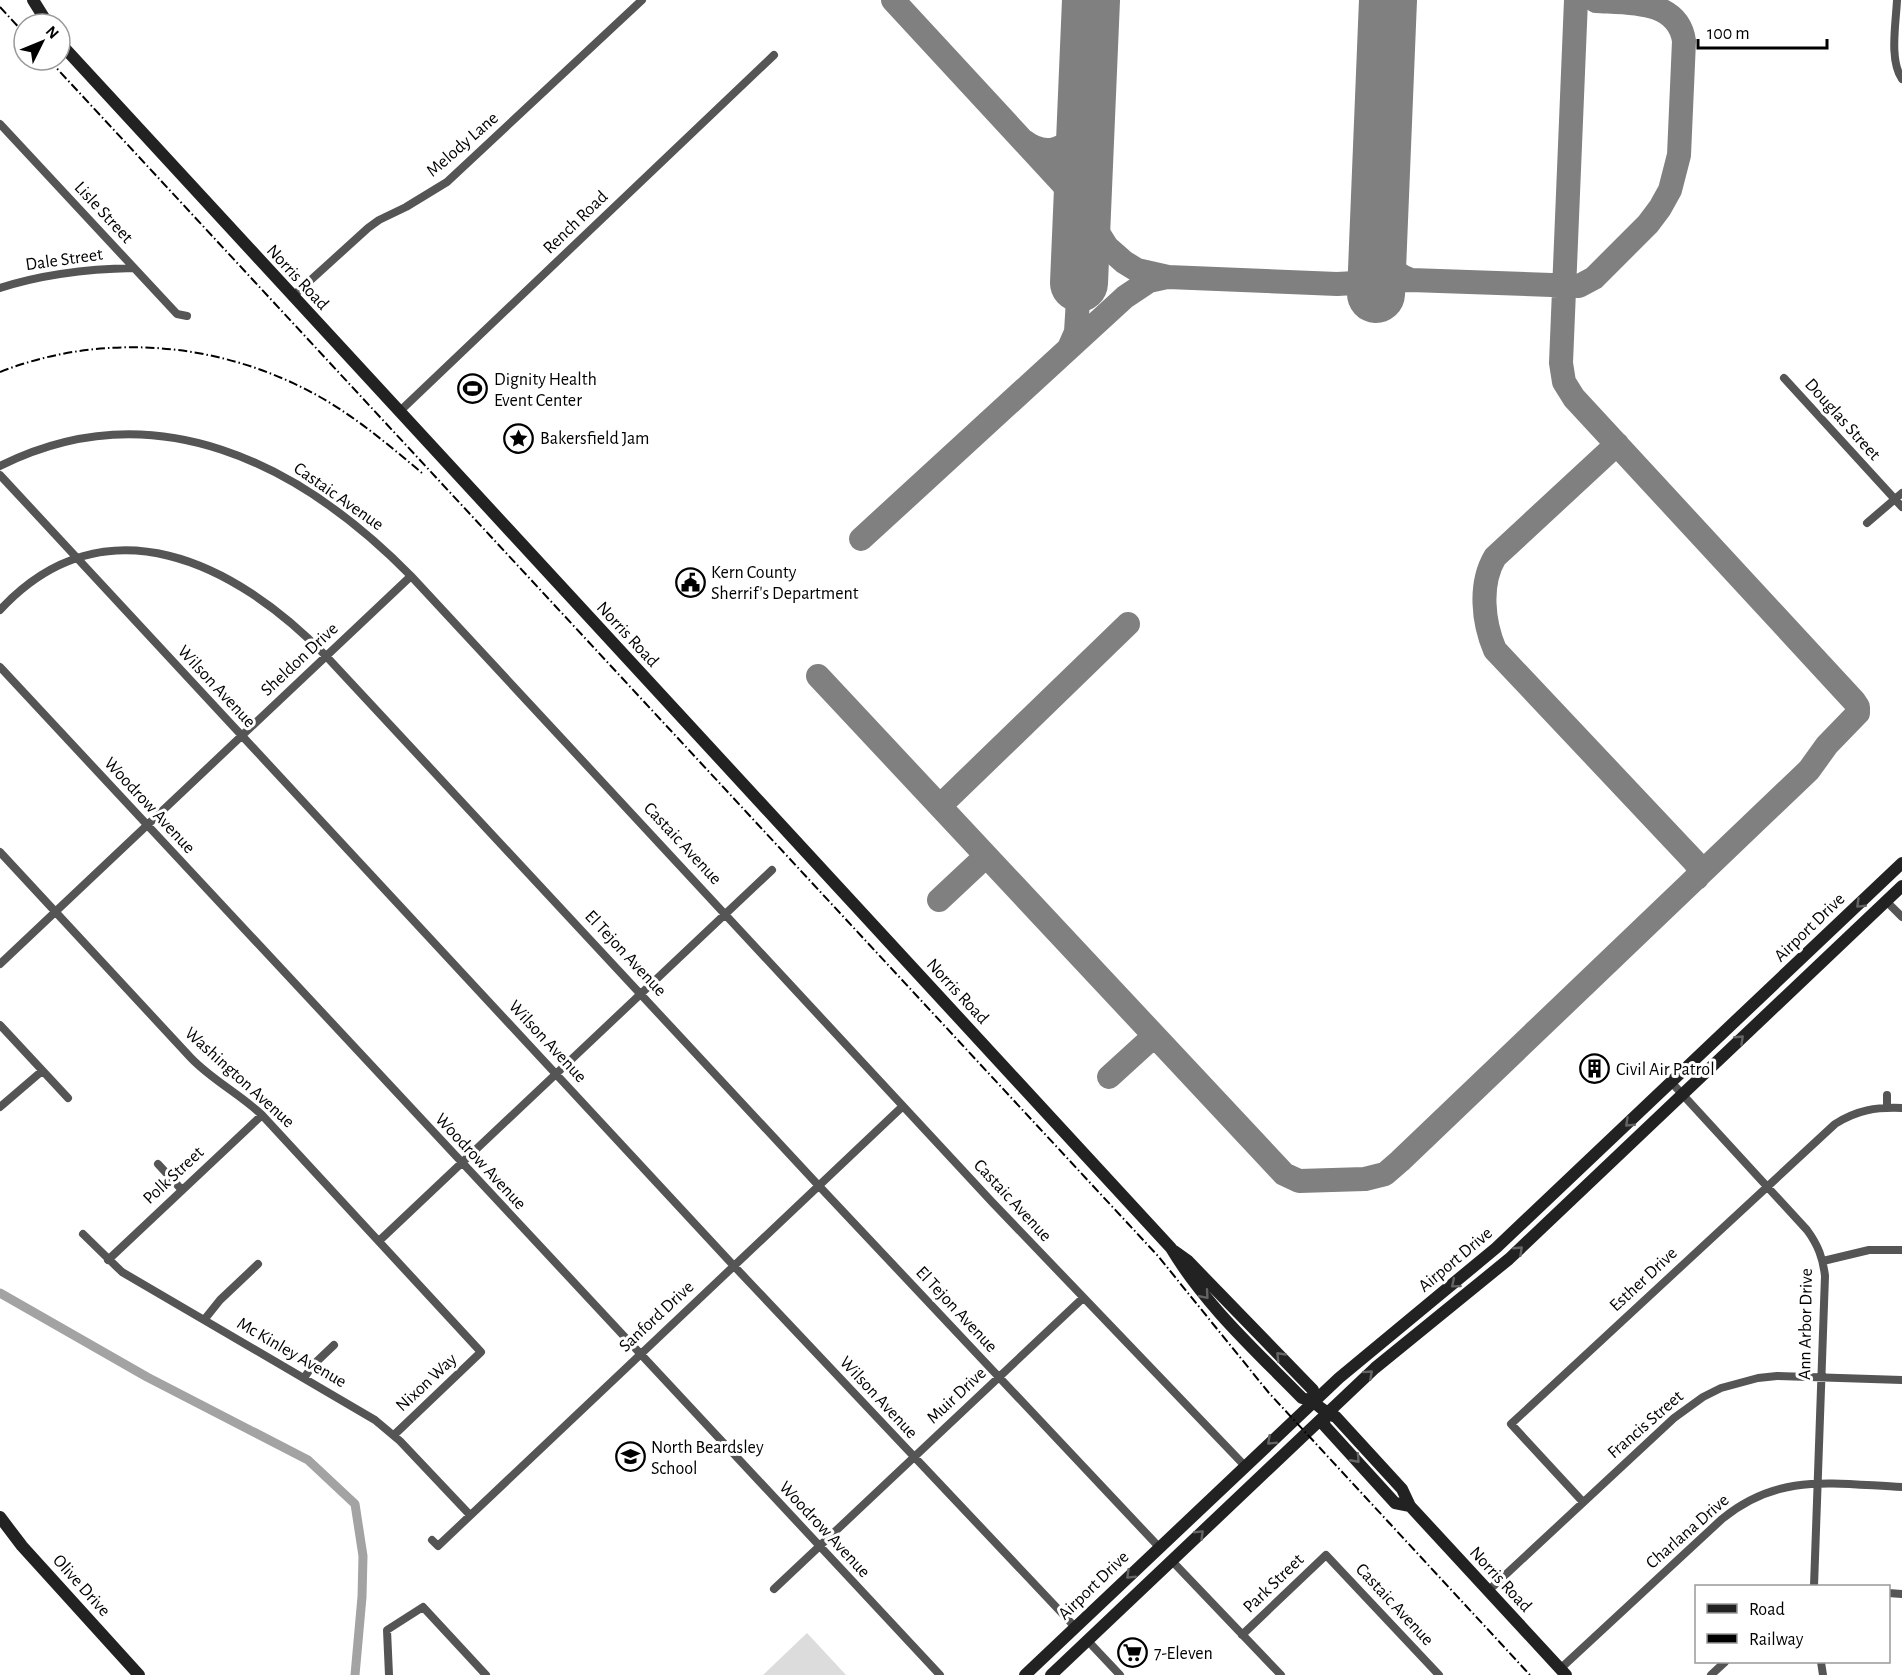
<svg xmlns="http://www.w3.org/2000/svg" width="1902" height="1675" font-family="'Alegreya Sans',sans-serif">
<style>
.green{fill:#dcdcdc}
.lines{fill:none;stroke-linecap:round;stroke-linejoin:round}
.canal{stroke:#a3a3a3;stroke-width:9}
.taxiway{stroke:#808080;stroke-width:24}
.runway{stroke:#808080;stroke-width:58}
.street{stroke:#555;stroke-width:8}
.secondary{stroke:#222;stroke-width:12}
.rail{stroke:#000;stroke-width:2;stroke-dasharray:9 3 1.5 3;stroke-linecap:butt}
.oneway{stroke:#646464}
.labels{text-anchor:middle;stroke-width:6;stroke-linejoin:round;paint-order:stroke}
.street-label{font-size:18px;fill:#000;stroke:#fff}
.poi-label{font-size:18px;fill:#000;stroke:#fff;text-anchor:start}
</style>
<rect width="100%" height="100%" fill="#fff"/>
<path class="green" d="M807,1633L846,1675H763Z"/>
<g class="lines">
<path class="canal" d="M0,1293L147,1377L308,1460L355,1504L363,1556L362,1597L355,1675"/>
<path class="taxiway" d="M893,0L1076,198L1107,247L1124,262L1137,270L1168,277L1337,284L1411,280C1368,265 1380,225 1382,188
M1088,116L1086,195L1089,215
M1024,141C1033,148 1044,152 1055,149C1067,146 1078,137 1083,125C1090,104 1088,55 1089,31
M1411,280L1579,286L1594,278L1648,224L1660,208L1670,190L1679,155L1684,41C1678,0 1631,3 1596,1
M1069,348L1076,332L1079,283
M1617,444L1495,557C1479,584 1483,622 1495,650L1694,861L1699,868L1697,878
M861,539L1125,297L1149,281L1167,277
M818,676L1284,1174L1299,1181L1365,1179L1385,1174L1400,1161L1809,770L1827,745L1858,713V707L1854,701L1574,398L1564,382L1561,363L1576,0
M940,806L1128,624
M939,900L986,856
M1109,1077L1154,1036"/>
<path class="runway" d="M1079,283L1091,0
M1376,294L1388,0"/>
<path class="street" d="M1897,0C1896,23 1889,60 1902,79
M0,124L177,314L187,316
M0,288C43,274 88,269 133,268
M292,297L368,228L379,220L406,207L447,182L642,0
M1784,378L1902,507
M399,412L774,55
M0,466C154,389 300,463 411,576L992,1202L1245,1466
M0,475L734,1266L1075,1627
M1867,523L1902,493
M0,610C105,497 236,563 326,656L819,1186L1159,1547
M0,667L940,1675
M0,852L191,1058C212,1080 240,1094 262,1115L481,1352L394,1435
M1886,901L1902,917
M0,964L411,576
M0,1025L68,1098
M1672,1083L1807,1230C1818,1245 1823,1258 1825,1276L1814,1586
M0,1107L42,1071
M1887,1107V1095
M158,1164L182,1190
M83,1234L122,1272L375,1420L400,1441L470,1515
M379,1241L772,870
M108,1260L262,1115
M1823,1261L1869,1250H1902
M204,1320L220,1300L258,1264
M304,1378L313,1365L334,1345
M1583,1502L1511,1424L1835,1124C1857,1110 1876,1107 1902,1108
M432,1540L438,1546L903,1106
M1172,1561L1281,1675
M774,1589L1083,1298
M1488,1591L1674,1418L1703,1397L1721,1388L1758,1378L1777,1376L1902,1380
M1888,1593L1902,1594
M1242,1635L1326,1555L1439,1675
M1087,1640L1120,1675
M1821,1662L1823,1675
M1560,1669L1722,1519C1779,1472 1833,1484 1902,1487
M389,1675L387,1630L423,1607L486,1675
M1711,1675L1725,1662"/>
<path class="secondary" d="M33,0L48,24
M60,43L1171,1248C1205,1305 1256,1351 1302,1398C1320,1402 1319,1411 1336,1417L1402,1489L1410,1506L1566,1675
M1174,1251L1188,1261L1313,1390L1314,1401
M1325,1413L1324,1425L1395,1503L1410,1506
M0,1517L22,1546L139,1675
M1025,1675L1339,1378L1496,1248L1902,863
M1051,1675L1375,1368L1509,1259L1902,886"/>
<path class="rail" d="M0,7L24,33
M49,60L1158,1256L1269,1393L1530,1675
M0,372C104,331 223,342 320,397C357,418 390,446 422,473"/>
</g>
<defs><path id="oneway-chevron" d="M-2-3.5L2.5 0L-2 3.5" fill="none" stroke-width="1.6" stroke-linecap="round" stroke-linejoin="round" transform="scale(1.5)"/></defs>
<g class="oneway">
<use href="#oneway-chevron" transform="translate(1860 904) rotate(136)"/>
<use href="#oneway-chevron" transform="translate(1740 1039) rotate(-43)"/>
<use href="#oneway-chevron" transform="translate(1629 1123) rotate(137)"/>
<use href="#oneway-chevron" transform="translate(1519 1250) rotate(-43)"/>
<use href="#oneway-chevron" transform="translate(1455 1284) rotate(140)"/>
<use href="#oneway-chevron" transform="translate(1205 1295) rotate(49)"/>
<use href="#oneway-chevron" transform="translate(1280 1356) rotate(-134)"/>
<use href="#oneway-chevron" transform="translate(1369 1374) rotate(-42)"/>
<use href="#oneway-chevron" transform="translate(1271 1441) rotate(137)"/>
<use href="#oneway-chevron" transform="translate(1356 1459) rotate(48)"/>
<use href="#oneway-chevron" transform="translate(1200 1534) rotate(-44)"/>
<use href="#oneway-chevron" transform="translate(1130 1575) rotate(136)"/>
</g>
<defs>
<symbol id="stadium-ring" viewBox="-11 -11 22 22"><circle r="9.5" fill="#fff" stroke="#000" stroke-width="1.5"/><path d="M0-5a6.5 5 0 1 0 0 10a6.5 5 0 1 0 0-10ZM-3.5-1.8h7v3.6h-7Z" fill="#000"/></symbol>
<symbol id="sight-ring" viewBox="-11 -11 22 22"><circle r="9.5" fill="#fff" stroke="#000" stroke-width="1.5"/><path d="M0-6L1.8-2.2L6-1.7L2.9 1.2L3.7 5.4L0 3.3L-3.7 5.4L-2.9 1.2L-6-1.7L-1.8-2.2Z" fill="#000"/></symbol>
<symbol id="civic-ring" viewBox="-11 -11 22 22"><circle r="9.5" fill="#fff" stroke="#000" stroke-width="1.5"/><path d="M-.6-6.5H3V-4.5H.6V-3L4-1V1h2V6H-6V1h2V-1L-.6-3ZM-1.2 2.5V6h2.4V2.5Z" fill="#000"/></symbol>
<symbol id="building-ring" viewBox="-11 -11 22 22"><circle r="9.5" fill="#fff" stroke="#000" stroke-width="1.5"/><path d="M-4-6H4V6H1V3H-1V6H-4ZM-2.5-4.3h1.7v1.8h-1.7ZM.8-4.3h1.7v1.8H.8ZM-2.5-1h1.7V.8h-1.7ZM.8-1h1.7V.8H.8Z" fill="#000"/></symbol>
<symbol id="school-ring" viewBox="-11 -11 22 22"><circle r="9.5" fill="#fff" stroke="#000" stroke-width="1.5"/><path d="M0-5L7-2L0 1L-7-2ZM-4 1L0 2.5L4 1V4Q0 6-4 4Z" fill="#000"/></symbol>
<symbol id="supermarket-ring" viewBox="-11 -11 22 22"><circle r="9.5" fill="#fff" stroke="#000" stroke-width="1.5"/><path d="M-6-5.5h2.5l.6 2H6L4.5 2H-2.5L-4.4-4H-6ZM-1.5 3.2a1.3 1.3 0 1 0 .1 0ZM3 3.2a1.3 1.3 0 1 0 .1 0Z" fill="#000"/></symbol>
</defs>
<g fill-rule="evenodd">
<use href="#stadium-ring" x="456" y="372" width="33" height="33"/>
<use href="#sight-ring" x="502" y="422" width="33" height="33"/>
<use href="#civic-ring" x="674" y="566" width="33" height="33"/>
<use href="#building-ring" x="1578" y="1052" width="33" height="33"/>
<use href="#school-ring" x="614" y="1440" width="33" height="33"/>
<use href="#supermarket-ring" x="1116" y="1636" width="33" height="33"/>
</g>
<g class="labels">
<g class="street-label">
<text transform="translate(462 144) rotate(-41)" y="6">Melody Lane</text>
<text transform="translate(104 212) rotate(47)" y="6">Lisle Street</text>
<text transform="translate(575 222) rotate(-44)" y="6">Rench Road</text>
<text transform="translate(64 259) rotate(-8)" y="6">Dale Street</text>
<text transform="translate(298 277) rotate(47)" y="6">Norris Road</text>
<text transform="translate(1843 419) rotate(48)" y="6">Douglas Street</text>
<text transform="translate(339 496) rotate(35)" y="6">Castaic Avenue</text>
<text transform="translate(628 634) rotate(47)" y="6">Norris Road</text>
<text transform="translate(299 659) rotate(-43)" y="6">Sheldon Drive</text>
<text transform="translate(217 686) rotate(47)" y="6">Wilson Avenue</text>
<text transform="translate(150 805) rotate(47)" y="6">Woodrow Avenue</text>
<text transform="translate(683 843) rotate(47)" y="6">Castaic Avenue</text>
<text transform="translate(1809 927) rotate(-44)" y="6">Airport Drive</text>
<text transform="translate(626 953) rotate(47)" y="6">El Tejon Avenue</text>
<text transform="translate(958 991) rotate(47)" y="6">Norris Road</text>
<text transform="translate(548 1041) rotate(47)" y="6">Wilson Avenue</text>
<text transform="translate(240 1077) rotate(42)" y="6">Washington Avenue</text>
<text transform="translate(481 1161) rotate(47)" y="6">Woodrow Avenue</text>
<text transform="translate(173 1175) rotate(-43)" y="6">Polk Street</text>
<text transform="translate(1013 1200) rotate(47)" y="6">Castaic Avenue</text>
<text transform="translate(1455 1259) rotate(-40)" y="6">Airport Drive</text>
<text transform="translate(1643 1279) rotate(-43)" y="6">Esther Drive</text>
<text transform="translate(957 1309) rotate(47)" y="6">El Tejon Avenue</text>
<text transform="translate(656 1316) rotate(-43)" y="6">Sanford Drive</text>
<text transform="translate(1805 1324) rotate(-89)" y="6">Ann Arbor Drive</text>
<text transform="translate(292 1352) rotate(30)" y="6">Mc Kinley Avenue</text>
<text transform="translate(426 1382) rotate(-43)" y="6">Nixon Way</text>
<text transform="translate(956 1395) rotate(-43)" y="6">Muir Drive</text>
<text transform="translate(879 1397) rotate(47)" y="6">Wilson Avenue</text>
<text transform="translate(1645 1424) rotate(-41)" y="6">Francis Street</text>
<text transform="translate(825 1529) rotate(47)" y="6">Woodrow Avenue</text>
<text transform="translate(1687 1531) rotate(-41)" y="6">Charlana Drive</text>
<text transform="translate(1501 1579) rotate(47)" y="6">Norris Road</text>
<text transform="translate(1273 1583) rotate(-44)" y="6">Park Street</text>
<text transform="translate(82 1585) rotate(48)" y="6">Olive Drive</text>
<text transform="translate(1093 1585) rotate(-44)" y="6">Airport Drive</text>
<text transform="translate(1395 1604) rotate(47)" y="6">Castaic Avenue</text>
</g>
<g class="poi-label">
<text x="494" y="385">Dignity Health<tspan x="494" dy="21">Event Center</tspan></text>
<text x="540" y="444">Bakersfield Jam</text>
<text x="711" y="578">Kern County<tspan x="711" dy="21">Sherrif's Department</tspan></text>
<text x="1616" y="1075">Civil Air Patrol</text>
<text x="651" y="1453">North Beardsley<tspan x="651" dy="21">School</tspan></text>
<text x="1154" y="1659">7-Eleven</text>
</g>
</g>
<rect x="1695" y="1585" width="195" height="78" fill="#ffffff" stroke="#999999" stroke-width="1.5"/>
<rect x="1707" y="1604" width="30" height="9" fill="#222222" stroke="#999999" stroke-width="1.5"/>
<text x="1749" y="1615" font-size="18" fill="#000000">Road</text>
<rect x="1707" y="1634" width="30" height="9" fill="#000000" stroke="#999999" stroke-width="1.5"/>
<text x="1749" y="1645" font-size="18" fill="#000000">Railway</text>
<g transform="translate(42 42) rotate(47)"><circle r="28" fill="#ffffff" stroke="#999999" stroke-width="1.5"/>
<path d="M0-4.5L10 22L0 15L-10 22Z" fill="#000000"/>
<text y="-9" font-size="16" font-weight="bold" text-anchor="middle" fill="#000000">N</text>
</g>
<path d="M1698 39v9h129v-9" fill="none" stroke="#000000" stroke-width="3"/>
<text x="1707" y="39" font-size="18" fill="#000000" stroke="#ffffff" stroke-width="4.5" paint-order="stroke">100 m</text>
</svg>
